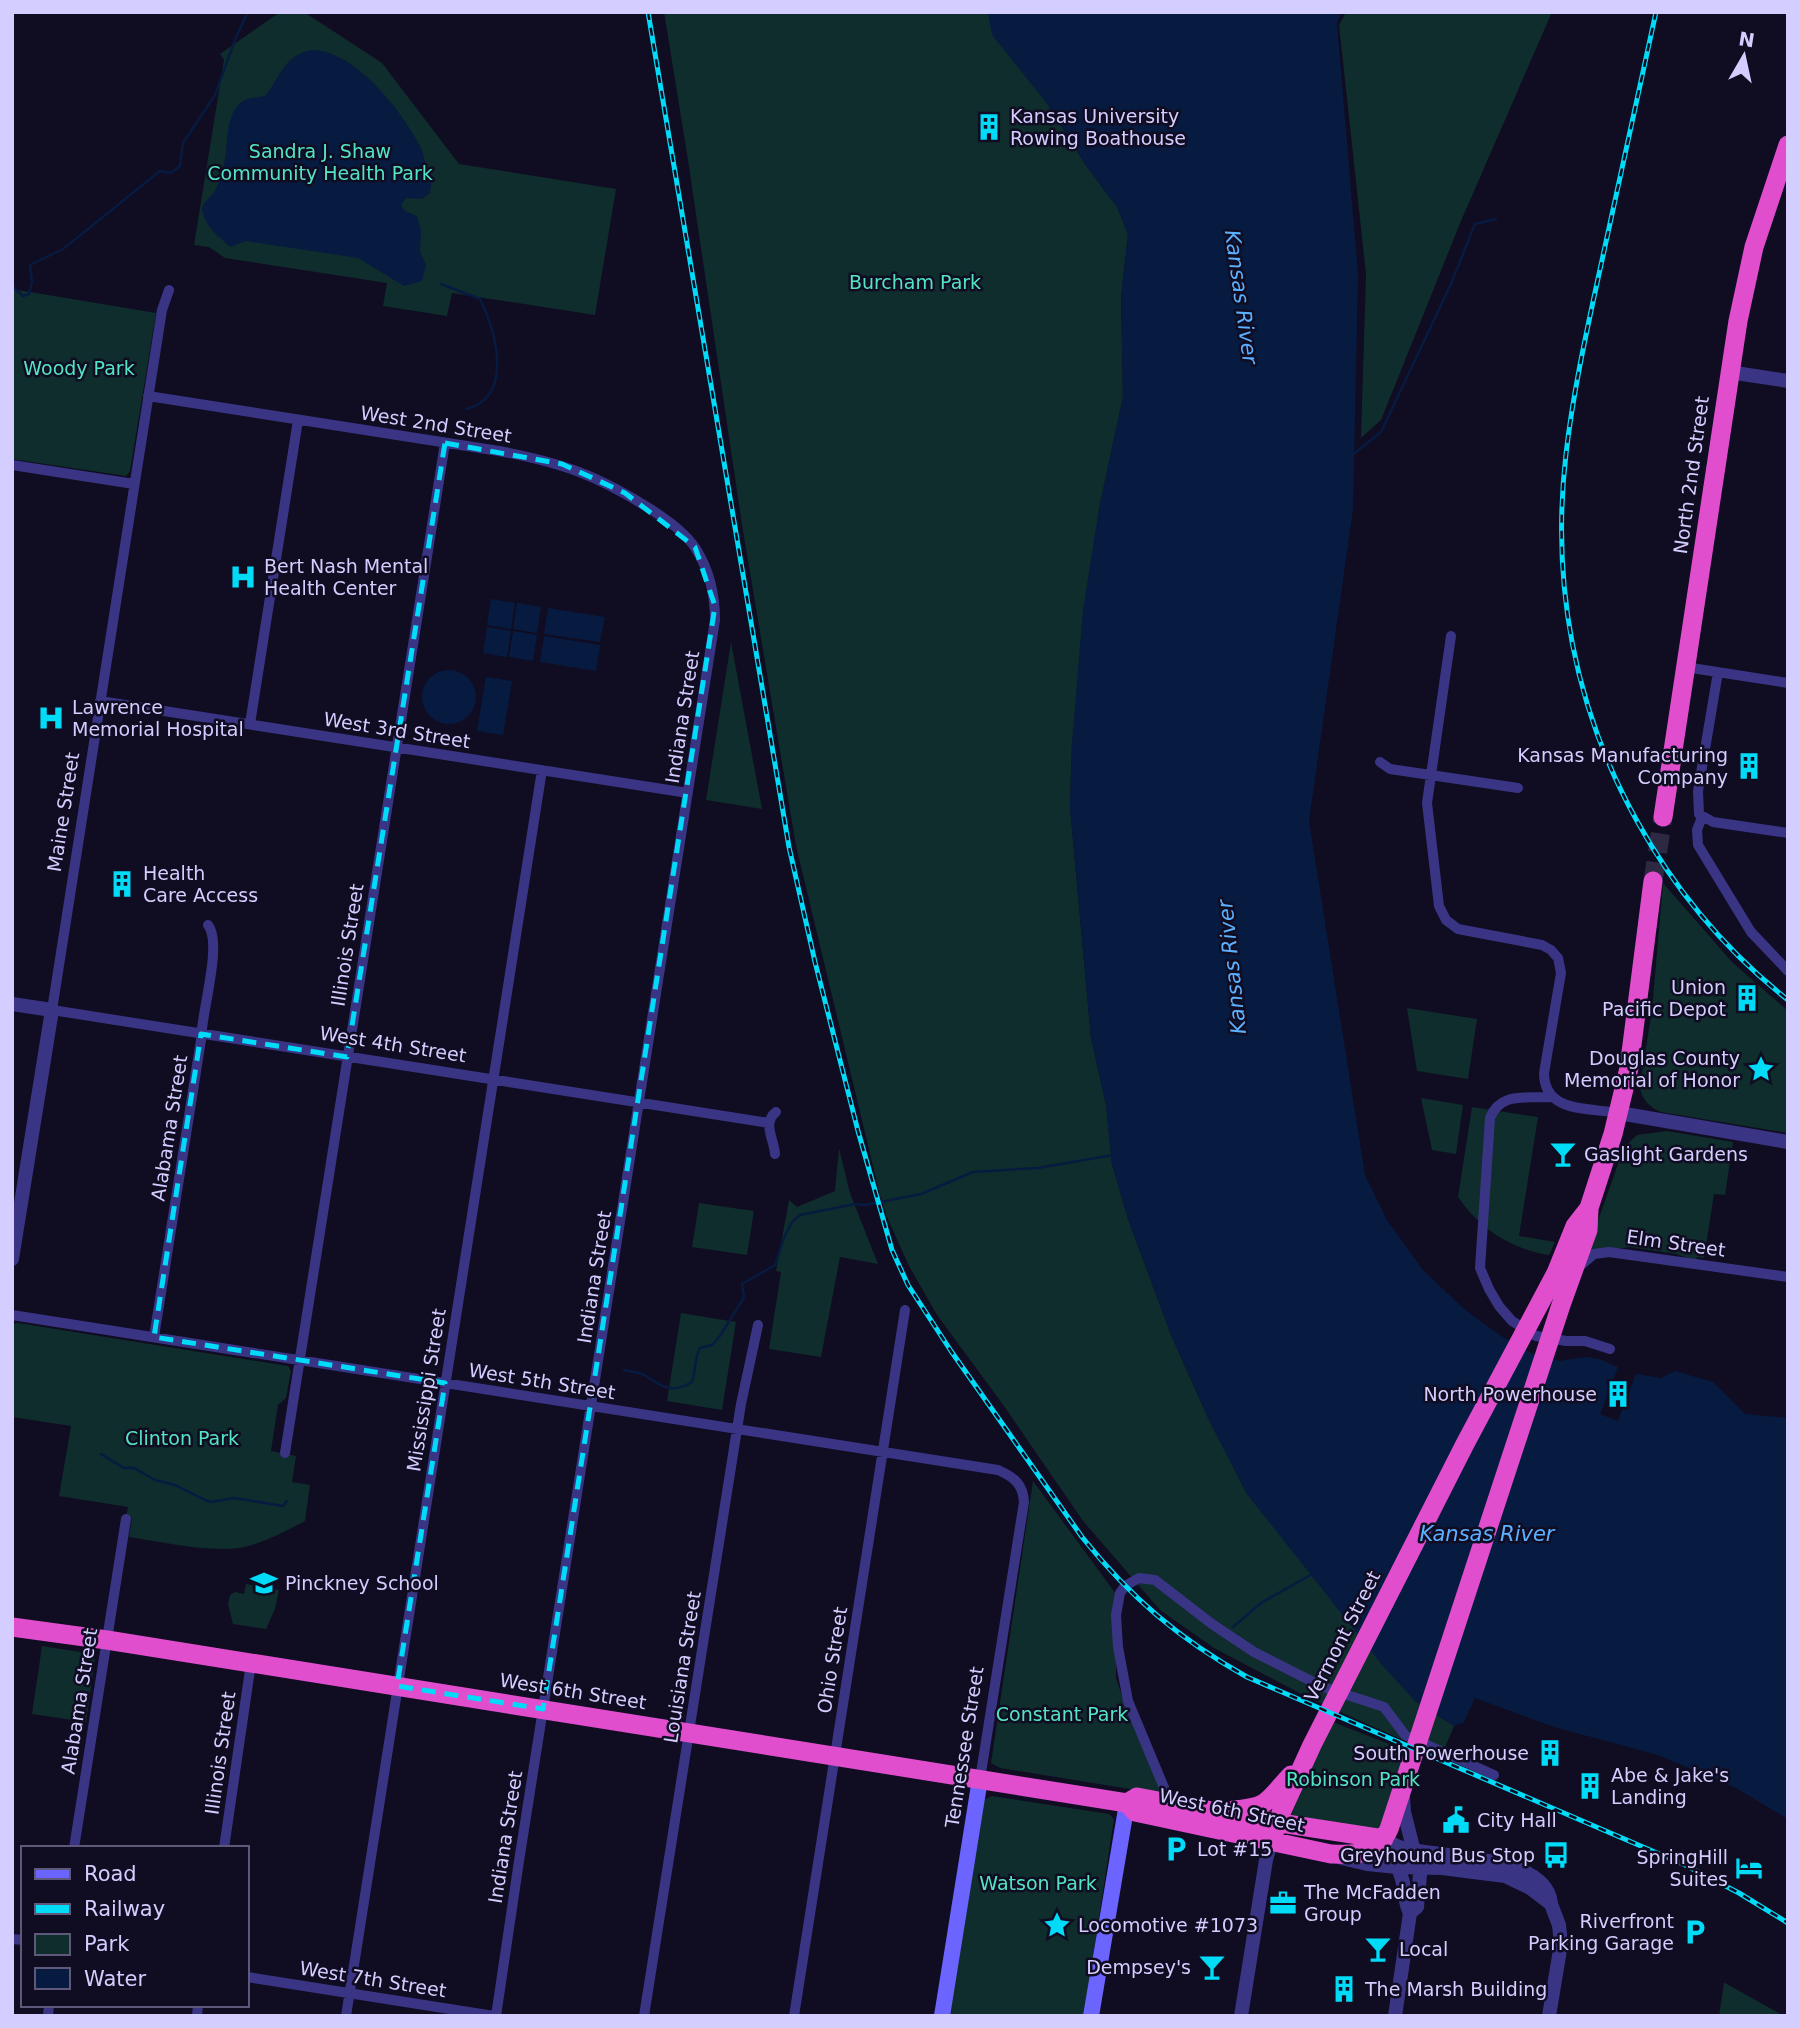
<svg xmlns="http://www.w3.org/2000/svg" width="1800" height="2028" font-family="'DejaVu Sans',sans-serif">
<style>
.green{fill:#0f2d2c}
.water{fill:#071b41}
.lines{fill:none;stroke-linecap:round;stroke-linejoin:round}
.stream{stroke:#071b41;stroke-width:2.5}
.trunk-tunnel{stroke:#2d2943;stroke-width:19;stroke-dasharray:19 10;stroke-linecap:butt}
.minor{stroke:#393584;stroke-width:10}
.tertiary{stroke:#393584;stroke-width:14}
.secondary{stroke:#6b64ff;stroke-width:16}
.trunk{stroke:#e04ece;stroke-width:19}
.rail-casing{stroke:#00dbf8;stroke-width:5}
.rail{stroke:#100c22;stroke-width:2.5;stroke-dasharray:8;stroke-linecap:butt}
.marked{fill:none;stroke:#00dbf8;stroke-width:5;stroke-dasharray:14 9;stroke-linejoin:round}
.labels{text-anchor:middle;stroke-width:5;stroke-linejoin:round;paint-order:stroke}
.poi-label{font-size:19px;fill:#d4cdff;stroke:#100c22;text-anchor:start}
.park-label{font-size:19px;fill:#53e5c3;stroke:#100c22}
.street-label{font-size:19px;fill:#d4cdff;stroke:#100c22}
.water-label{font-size:21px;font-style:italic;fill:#5bb0ff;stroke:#100c22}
</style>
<rect width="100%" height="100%" fill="#100c22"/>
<path class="green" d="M280,12H304L382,63L459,164L616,189L595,315L452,293L447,316L383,306L387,283L225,258L209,247L194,245L224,60L220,54Z
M664,12H990L1087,167L1117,207L1128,234L1121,297L1123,397L1099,509L1072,743L1070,807L1091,1038L1106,1105L1112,1164L1128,1219L1171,1335L1209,1420L1247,1494L1415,1701L1454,1726L1441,1757L1309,1698L1214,1648L1160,1610L1083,1521L1004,1406L937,1315L908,1264L887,1217L879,1191L796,846L742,525L688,160Z
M1346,12H1552L1461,221L1381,420L1361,438L1366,274L1339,25Z
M12,289L156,313L130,471L126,476L12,459Z
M731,642L762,809L706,800Z
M1663,883L1732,962L1788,1011V1133L1661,1112C1649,1107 1641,1099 1640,1086L1652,1010Z
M1407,1008L1477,1019L1468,1079L1417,1071Z
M1421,1098L1463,1105L1456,1154L1432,1150Z
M1472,1107L1538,1117L1519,1236L1555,1242L1549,1255C1511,1249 1480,1229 1458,1197Z
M1667,1131L1733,1142L1725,1195L1714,1194L1704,1258L1697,1257L1696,1261L1676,1254L1630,1247L1590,1252L1588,1249L1624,1147L1637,1135Z
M839,1148L850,1193L878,1264L840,1257L821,1357L769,1349L781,1272L776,1271L789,1200L797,1207L835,1191Z
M699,1203L754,1211L747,1255L692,1247Z
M681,1313L736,1322L722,1410L667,1401Z
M18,1323L288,1366L291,1371L286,1398L278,1405L271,1451L296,1456L292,1482L310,1485L305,1521C284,1532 262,1544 239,1548C205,1552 162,1542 129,1537L132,1518L126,1517L128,1507L59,1496L71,1426L12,1417V1324Z
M1033,1481L1116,1594V1678L1128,1714L1143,1742L1161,1794L1000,1768L991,1763Z
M246,1584L279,1590L275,1609L266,1629L233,1624L228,1604L230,1595L235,1592L244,1594Z
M42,1646L87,1653L95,1659L86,1722L32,1714Z
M1333,1722L1407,1751L1381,1830L1291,1816L1315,1757Z
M992,1796L1109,1814L1114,1819L1084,2016H949L984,1800Z
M1724,1983H1725L1784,2016H1719Z"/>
<path class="water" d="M988,12H1342L1337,23L1358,274L1353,509L1309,821L1365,1175L1387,1220L1423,1270L1464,1309L1501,1336L1531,1353L1559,1361L1586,1357L1599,1359L1618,1367L1600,1414L1618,1421L1636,1374L1661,1378L1675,1371L1713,1382L1745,1414L1788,1418V1819L1734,1787L1658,1755L1554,1727L1475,1698L1464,1722L1454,1726L1415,1701L1382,1665L1247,1494L1209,1420L1171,1335L1128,1219L1112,1164L1106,1105L1091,1038L1070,807L1072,743L1083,610L1099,509L1123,397L1121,297L1128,234L1117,207L1087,167L1048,105L992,35Z
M311,50C354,49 402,111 420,146C426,158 425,171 432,180L430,193L422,199L406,198L401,205L405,211L417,216L421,230L420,252L426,264L422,281L404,286L358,258L246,241L230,247C219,236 208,230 203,214C199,203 209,200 214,192C218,186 220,178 222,172C229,152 224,125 236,108C243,97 253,98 265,96C280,78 284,55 311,50Z
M491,599L515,603L511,629L487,625Z
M517,603L541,607L537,633L513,629Z
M548,608L605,617L600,642L544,634Z
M487,627L511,631L507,657L483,653Z
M513,631L537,635L533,661L509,657Z
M544,636L600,645L596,671L540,662Z
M422 697a27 27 0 1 1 54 0a27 27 0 1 1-54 0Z
M486,677L512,681L503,735L477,731Z"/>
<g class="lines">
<path class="stream" d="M441,284L480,299C496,330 514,396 467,409
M12,286L23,296L29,294L32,282L30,265L63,249L160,171L171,173L180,166L183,143L215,95L236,37L248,12
M1352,455L1381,432L1451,284L1475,224L1496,219
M624,1370C631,1372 640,1372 646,1376C663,1387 672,1394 692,1382C696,1370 694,1359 700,1348L712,1345L720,1336L744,1297L742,1284L775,1265L783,1240L792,1222L800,1215L855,1204L865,1205L921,1194L973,1172L1038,1168L1113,1155
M101,1454L124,1468H134L155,1480L175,1485L205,1500L211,1502L234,1498L283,1506L287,1501
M1233,1627L1261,1603L1314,1573"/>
<path class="trunk-tunnel" d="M1653,881L1663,817"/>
<path class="minor" d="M169,290L162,310L52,1010L769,1123
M148,396L499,451C563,463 597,475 652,510C667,520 686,533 696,549C709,570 715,596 715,620L519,1861L496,2016
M12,465L134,484
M1451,636L1427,803L1439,906L1446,920L1458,929L1542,945L1551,950L1558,958L1561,973L1544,1073C1544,1113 1589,1108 1619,1113
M1685,667L1788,683
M1718,672L1698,791L1699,814L1713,822L1788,833
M100,701L688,793
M250,724L298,420
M1380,762L1390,769L1518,788
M1702,817L1697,830L1698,845L1751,932L1788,971
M1552,1097C1526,1099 1501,1091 1490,1118L1480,1268L1489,1289L1499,1306L1512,1321L1536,1336L1566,1341H1585L1610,1349
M775,1154C774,1139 762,1123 776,1112
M1580,1266L1594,1254L1609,1252L1788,1277
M12,1315L998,1470C1014,1477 1023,1484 1024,1502L980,1779
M154,1337L201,1040C201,1014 223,943 208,925
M285,1453L445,443
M1170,1802L1128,1701L1118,1647L1116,1615L1120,1593L1125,1586L1139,1578L1155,1580L1212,1624L1254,1652L1323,1687L1384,1707L1405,1735L1494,1775
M74,1848L126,1519
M224,1848L251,1663
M12,1939L23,1940
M247,1977L494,2016
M48,2016L49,2005
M197,2016L198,2005
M346,2016L542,770
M644,2016L741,1404L758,1325
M794,2016L905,1310"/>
<path class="tertiary" d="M1729,372L1788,381
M12,1004L52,1010L12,1259
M1619,1113L1788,1142
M1403,1797L1404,1812L1420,1875L1417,1907L1410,1913
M1384,1839C1388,1841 1394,1845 1399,1847C1435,1859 1545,1852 1551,1903
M1342,1858L1367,1864L1397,1867L1442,1868L1505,1876L1530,1888L1551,1904L1559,1925L1561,1944L1549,2016
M1241,2016L1266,1860L1271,1842
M1395,2016L1410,1913C1402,1899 1407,1883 1397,1867"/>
<path class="secondary" d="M942,2016L980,1779
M1091,2016L1127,1803"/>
<path class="trunk" d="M1663,817L1738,321L1754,247L1788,145
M12,1627L107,1640L1127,1803L1135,1812L1331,1854C1357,1855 1377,1856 1389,1829L1561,1305L1588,1230L1589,1208L1613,1134L1629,1068L1653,881
M1127,1803L1137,1797L1261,1820L1384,1839
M1233,1810C1271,1807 1267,1800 1291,1775
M1271,1842L1281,1813L1312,1745L1465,1444L1556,1273L1575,1226L1589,1208"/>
<defs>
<path id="rail" d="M648,12L789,847L815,962L858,1131L892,1250L908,1285L951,1351L1082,1537C1131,1598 1179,1639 1247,1677L1685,1865L1739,1893L1788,1923
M1656,12C1637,100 1618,187 1599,274C1586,334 1573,393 1566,454C1551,582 1574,708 1637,821C1675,890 1726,951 1788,1000"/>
</defs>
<use href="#rail" class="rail-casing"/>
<use href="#rail" class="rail"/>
</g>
<path class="marked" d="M445,443L562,464L625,493L695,547L715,606L543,1709L397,1686L445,1383L154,1337L201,1034L347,1057Z"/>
<defs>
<symbol id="building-bare" viewBox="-9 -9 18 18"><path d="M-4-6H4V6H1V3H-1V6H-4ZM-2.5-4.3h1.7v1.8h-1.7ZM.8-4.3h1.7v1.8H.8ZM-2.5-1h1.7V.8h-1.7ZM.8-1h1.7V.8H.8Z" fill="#00dbf8" stroke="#100c22" stroke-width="2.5" paint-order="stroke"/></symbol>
<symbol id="hospital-bare" viewBox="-9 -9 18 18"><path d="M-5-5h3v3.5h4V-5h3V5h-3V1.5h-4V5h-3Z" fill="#00dbf8" stroke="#100c22" stroke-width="2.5" paint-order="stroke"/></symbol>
<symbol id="sight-bare" viewBox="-9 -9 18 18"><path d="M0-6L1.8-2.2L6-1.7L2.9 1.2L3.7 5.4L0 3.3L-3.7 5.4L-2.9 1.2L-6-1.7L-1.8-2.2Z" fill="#00dbf8" stroke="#100c22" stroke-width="2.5" paint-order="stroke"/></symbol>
<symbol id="bar-bare" viewBox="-9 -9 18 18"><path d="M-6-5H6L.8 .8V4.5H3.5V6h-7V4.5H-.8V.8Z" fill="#00dbf8" stroke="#100c22" stroke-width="2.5" paint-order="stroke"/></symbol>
<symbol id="school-bare" viewBox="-9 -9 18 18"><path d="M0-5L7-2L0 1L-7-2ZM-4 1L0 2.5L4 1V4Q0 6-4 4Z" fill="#00dbf8" stroke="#100c22" stroke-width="2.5" paint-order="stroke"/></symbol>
<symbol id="civic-bare" viewBox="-9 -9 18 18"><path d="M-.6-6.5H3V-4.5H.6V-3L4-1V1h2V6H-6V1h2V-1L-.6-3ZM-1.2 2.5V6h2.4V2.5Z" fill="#00dbf8" stroke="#100c22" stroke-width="2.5" paint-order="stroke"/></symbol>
<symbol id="parking-bare" viewBox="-9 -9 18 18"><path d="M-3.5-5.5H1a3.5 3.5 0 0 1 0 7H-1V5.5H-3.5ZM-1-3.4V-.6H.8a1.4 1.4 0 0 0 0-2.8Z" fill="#00dbf8" stroke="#100c22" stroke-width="2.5" paint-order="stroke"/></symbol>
<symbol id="bus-bare" viewBox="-9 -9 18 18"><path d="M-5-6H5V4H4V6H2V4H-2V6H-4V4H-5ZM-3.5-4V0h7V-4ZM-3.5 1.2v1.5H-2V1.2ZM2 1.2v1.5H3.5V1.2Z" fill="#00dbf8" stroke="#100c22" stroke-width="2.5" paint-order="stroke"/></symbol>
<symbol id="hotel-bare" viewBox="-9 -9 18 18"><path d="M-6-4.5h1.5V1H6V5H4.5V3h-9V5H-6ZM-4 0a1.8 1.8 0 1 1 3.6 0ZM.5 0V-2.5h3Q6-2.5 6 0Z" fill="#00dbf8" stroke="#100c22" stroke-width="2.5" paint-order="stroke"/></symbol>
<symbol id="office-bare" viewBox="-9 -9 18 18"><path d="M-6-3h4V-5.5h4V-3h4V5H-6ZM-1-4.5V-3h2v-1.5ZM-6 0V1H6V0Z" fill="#00dbf8" stroke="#100c22" stroke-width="2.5" paint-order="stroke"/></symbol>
</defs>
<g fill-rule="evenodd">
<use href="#building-bare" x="970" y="108" width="38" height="38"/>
<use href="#hospital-bare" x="224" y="558" width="38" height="38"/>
<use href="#hospital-bare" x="32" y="699" width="38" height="38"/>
<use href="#building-bare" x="1730" y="747" width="38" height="38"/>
<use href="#building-bare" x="103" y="865" width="38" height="38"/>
<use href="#building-bare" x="1728" y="979" width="38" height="38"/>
<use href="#sight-bare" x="1742" y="1050" width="38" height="38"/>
<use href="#bar-bare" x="1544" y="1135" width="38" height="38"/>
<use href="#building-bare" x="1599" y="1375" width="38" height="38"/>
<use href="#school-bare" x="245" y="1564" width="38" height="38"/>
<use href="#building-bare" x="1531" y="1734" width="38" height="38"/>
<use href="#building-bare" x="1571" y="1767" width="38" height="38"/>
<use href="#civic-bare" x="1437" y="1801" width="38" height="38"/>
<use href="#parking-bare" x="1157" y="1830" width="38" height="38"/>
<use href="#bus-bare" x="1537" y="1836" width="38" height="38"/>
<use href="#hotel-bare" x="1730" y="1849" width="38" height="38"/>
<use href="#office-bare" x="1264" y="1884" width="38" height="38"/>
<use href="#sight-bare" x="1038" y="1906" width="38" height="38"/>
<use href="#parking-bare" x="1676" y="1913" width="38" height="38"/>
<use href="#bar-bare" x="1359" y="1930" width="38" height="38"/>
<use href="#bar-bare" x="1193" y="1948" width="38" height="38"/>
<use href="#building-bare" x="1325" y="1970" width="38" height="38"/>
</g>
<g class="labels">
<g class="poi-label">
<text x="1010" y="123">Kansas University<tspan x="1010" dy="22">Rowing Boathouse</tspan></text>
<text x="264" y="573">Bert Nash Mental<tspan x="264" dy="22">Health Center</tspan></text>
<text x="72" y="714">Lawrence<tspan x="72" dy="22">Memorial Hospital</tspan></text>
<text x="1728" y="762" text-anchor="end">Kansas Manufacturing<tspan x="1728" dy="22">Company</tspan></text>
<text x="143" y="880">Health<tspan x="143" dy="22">Care Access</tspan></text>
<text x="1726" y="994" text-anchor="end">Union<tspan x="1726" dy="22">Pacific Depot</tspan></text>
<text x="1740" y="1065" text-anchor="end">Douglas County<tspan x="1740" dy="22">Memorial of Honor</tspan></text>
<text x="1584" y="1161">Gaslight Gardens</text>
<text x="1597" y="1401" text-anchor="end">North Powerhouse</text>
<text x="285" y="1590">Pinckney School</text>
<text x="1529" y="1760" text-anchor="end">South Powerhouse</text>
<text x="1611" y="1782">Abe &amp; Jake's<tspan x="1611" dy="22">Landing</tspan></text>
<text x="1477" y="1827">City Hall</text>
<text x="1197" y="1856">Lot #15</text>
<text x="1535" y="1862" text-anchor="end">Greyhound Bus Stop</text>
<text x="1728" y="1864" text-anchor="end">SpringHill<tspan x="1728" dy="22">Suites</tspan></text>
<text x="1304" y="1899">The McFadden<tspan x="1304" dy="22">Group</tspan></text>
<text x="1674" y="1928" text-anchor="end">Riverfront<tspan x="1674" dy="22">Parking Garage</tspan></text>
<text x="1078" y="1932">Locomotive #1073</text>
<text x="1399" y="1956">Local</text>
<text x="1191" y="1974" text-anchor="end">Dempsey's</text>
<text x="1365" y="1996">The Marsh Building</text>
</g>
<g class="park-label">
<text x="320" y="158">Sandra J. Shaw<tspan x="320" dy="22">Community Health Park</tspan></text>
<text x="915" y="289">Burcham Park</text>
<text x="79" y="375">Woody Park</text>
<text x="182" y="1445">Clinton Park</text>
<text x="1062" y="1721">Constant Park</text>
<text x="1353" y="1786">Robinson Park</text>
<text x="1038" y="1890">Watson Park</text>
</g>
<g class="street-label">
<text transform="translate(436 424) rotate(9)" y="7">West 2nd Street</text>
<text transform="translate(1691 475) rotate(-82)" y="7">North 2nd Street</text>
<text transform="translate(682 717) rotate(-81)" y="7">Indiana Street</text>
<text transform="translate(397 730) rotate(9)" y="7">West 3rd Street</text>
<text transform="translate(63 812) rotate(-81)" y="7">Maine Street</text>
<text transform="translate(347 945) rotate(-81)" y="7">Illinois Street</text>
<text transform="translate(393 1044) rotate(9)" y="7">West 4th Street</text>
<text transform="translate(169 1128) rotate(-81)" y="7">Alabama Street</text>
<text transform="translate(1676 1243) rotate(8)" y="7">Elm Street</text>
<text transform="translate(594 1277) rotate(-81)" y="7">Indiana Street</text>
<text transform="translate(542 1381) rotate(9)" y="7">West 5th Street</text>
<text transform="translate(426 1390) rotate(-81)" y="7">Mississippi Street</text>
<text transform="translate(1342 1636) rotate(-63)" y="7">Vermont Street</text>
<text transform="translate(832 1660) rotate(-81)" y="7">Ohio Street</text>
<text transform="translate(682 1667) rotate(-81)" y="7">Louisiana Street</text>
<text transform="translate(573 1691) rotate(9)" y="7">West 6th Street</text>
<text transform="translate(79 1701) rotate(-81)" y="7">Alabama Street</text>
<text transform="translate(964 1747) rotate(-81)" y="7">Tennessee Street</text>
<text transform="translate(220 1753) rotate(-82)" y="7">Illinois Street</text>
<text transform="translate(1232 1810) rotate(12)" y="7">West 6th Street</text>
<text transform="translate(505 1837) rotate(-81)" y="7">Indiana Street</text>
<text transform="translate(373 1979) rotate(9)" y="7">West 7th Street</text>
</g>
<g class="water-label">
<text transform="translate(1241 297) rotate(82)" y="7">Kansas River</text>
<text transform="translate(1232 967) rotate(-96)" y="7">Kansas River</text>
<text x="1487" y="1541">Kansas River</text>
</g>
</g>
<rect width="1800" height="2028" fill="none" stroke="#d4cdff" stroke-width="28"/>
<rect x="21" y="1846" width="228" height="161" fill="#100c22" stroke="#5e597a" stroke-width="2"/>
<rect x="35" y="1869" width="35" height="10" fill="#6b64ff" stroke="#5e597a" stroke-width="2"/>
<text x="84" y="1881" font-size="21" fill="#d4cdff">Road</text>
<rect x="35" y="1904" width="35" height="10" fill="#00dbf8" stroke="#5e597a" stroke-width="2"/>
<text x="84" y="1916" font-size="21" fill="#d4cdff">Railway</text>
<rect x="35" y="1934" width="35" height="21" fill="#0f2d2c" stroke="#5e597a" stroke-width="2"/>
<text x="84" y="1951" font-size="21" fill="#d4cdff">Park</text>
<rect x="35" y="1968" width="35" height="21" fill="#071b41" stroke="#5e597a" stroke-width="2"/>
<text x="84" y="1986" font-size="21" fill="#d4cdff">Water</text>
<g transform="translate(1744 56) rotate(9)" stroke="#100c22" stroke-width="5" paint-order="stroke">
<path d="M0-5L12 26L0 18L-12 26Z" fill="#d4cdff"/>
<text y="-10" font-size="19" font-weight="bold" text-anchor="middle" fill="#d4cdff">N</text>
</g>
</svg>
